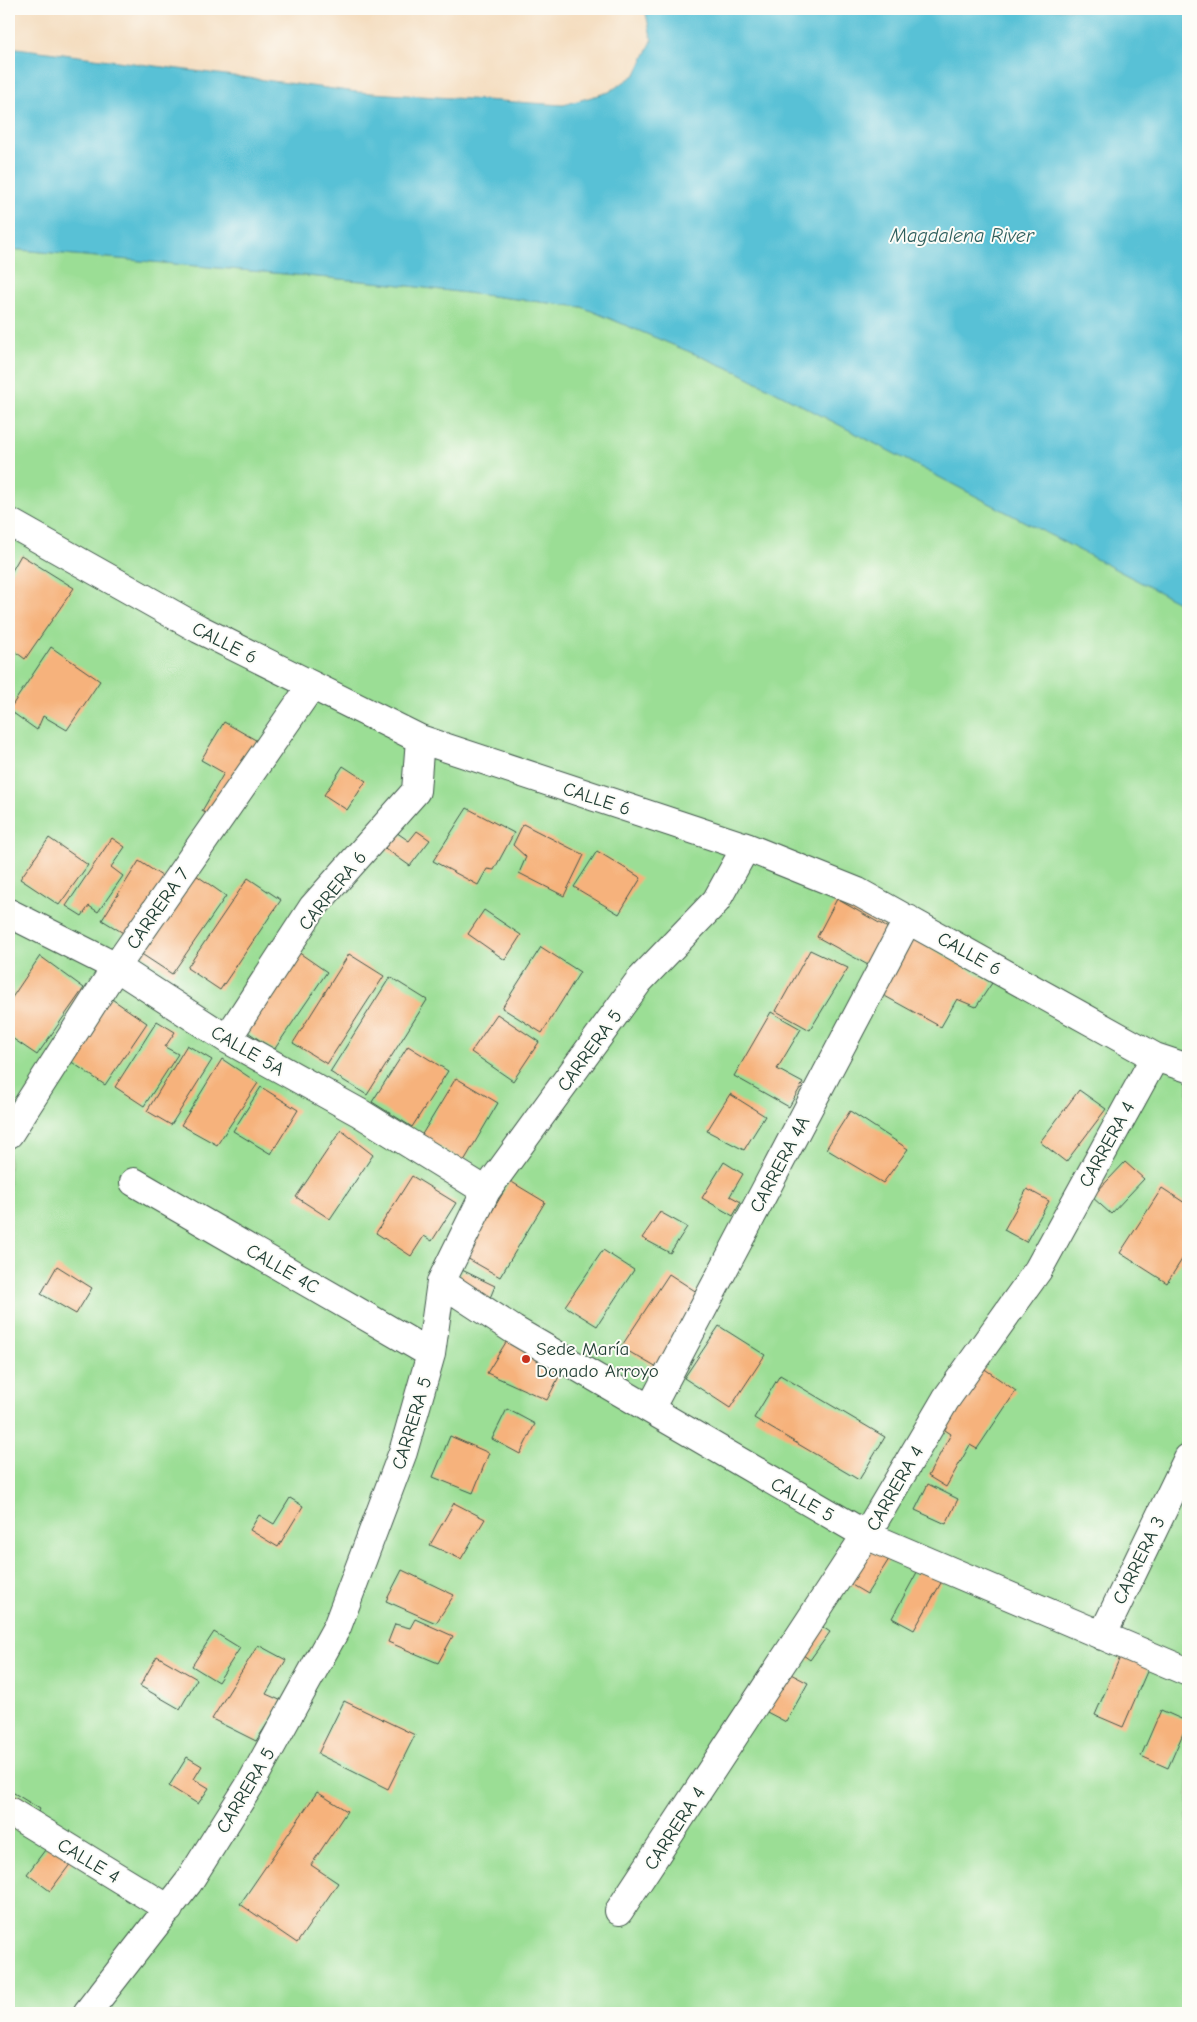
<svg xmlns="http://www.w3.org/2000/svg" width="1197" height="2022" font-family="'Comic Neue',sans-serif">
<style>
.green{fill:#9bde95;stroke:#5d8e64}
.water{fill:#59c1d6;stroke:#3c7f85}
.building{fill:#f6b27c}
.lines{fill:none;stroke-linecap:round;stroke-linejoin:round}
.minor-casing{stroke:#3f5549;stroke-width:30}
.minor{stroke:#fff;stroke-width:28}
.poi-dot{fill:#c8321e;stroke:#fdfcf7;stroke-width:2}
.labels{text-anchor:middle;stroke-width:4;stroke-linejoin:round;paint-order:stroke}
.street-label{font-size:19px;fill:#1f3d34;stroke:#fdfcf7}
.poi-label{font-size:19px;fill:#1f3d34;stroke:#fdfcf7;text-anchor:start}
.water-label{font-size:20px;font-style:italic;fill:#2e5e5c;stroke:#fdfcf7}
</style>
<rect width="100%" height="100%" fill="#fdfcf7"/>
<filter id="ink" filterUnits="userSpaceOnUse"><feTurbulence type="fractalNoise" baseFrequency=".02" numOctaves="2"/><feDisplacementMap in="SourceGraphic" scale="10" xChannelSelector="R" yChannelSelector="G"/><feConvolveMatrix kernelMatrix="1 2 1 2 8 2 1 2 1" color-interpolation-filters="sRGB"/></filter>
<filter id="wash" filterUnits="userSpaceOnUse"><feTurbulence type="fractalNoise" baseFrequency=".0096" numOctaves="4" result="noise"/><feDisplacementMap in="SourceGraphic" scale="20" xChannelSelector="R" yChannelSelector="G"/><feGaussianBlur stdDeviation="1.12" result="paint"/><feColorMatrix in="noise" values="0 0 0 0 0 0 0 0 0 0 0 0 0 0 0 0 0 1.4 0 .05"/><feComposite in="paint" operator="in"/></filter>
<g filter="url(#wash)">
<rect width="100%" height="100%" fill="#f4ddbf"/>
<path class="green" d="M9,249L384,283L582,307L738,372L1188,607V2013H9Z"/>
<path class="water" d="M645,9H1188V607L738,372L582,307L384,283L9,249V47L357,92L563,105L609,92L636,74L652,41Z"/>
<g id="blocks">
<path class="building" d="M21,555L74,588L25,659L9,647V576Z
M51,647L100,681L67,730L43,716L37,730L9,710Z
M224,722L268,747L223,823L202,811L224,773L201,760Z
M343,766L366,781L347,810L324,795Z
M467,808L514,833L494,870L487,869L478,885L433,861Z
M523,824L584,855L564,896L519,873L526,857L513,845Z
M393,830L409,841L417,831L430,840L410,866L382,846Z
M49,838L88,865L59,905L20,879Z
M112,838L125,847L111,867L123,876L98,912L89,906L82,916L66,906Z
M597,851L641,878L619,914L574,887Z
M139,861L174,884L138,942L102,920Z
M196,875L226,896L172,974L140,953Z
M248,878L281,900L220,990L187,968Z
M837,899L888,928L868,965L817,937Z
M484,910L521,935L505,960L468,934Z
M905,933L992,983L976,1007L957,999L941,1027L872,989Z
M541,947L580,972L542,1033L502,1008Z
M810,950L848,968L810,1030L776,1011Z
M298,952L327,972L274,1050L245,1030Z
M349,954L384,976L327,1064L293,1043Z
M40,956L84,988L37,1055L9,1036V1002Z
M390,977L427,1000L367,1095L330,1072Z
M103,993L147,1023L105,1085L60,1054Z
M771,1012L801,1029L777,1069L803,1083L789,1107L734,1076Z
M497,1014L539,1042L513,1081L471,1052Z
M157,1021L175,1032L165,1047L178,1054L144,1106L115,1087Z
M187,1045L212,1060L171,1125L147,1111Z
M408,1046L448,1071L412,1127L372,1102Z
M222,1059L258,1083L217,1145L181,1125Z
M456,1078L498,1103L464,1161L421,1136Z
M261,1087L298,1110L271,1154L233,1131Z
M1079,1090L1106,1109L1066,1162L1040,1142Z
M730,1094L765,1116L744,1150L707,1131Z
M850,1111L908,1149L883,1183L826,1149Z
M341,1130L373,1155L330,1219L296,1197Z
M724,1162L743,1174L730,1196L741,1202L733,1216L702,1198Z
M1125,1162L1144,1179L1111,1214L1092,1197Z
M412,1176L456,1203L432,1241L424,1236L411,1256L376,1233Z
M510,1181L545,1202L500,1277L465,1257Z
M1162,1188L1188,1205V1250L1167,1283L1120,1253Z
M1027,1189L1049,1201L1026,1242L1004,1230Z
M660,1212L687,1227L670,1253L642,1238Z
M603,1250L634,1270L597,1326L565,1306Z
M57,1266L92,1288L76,1314L41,1294Z
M462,1270L495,1286L485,1310L451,1294Z
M669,1274L706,1298L657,1368L621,1347Z
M719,1326L765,1355L730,1408L684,1378Z
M511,1334L568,1359L547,1400L487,1373Z
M979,1365L1016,1391L977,1449L970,1445L946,1487L928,1476L951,1434L942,1428Z
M780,1375L885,1437L859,1480L754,1418Z
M507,1409L535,1424L520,1454L492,1439Z
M450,1436L489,1453L473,1493L433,1477Z
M928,1484L958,1499L946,1524L915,1510Z
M290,1498L303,1506L278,1547L250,1530L259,1515L274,1524Z
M454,1503L485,1519L461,1559L430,1545Z
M867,1531L896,1548L867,1594L838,1577Z
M922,1563L945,1576L914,1630L892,1618Z
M402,1570L454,1595L436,1623L386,1601Z
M415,1619L453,1636L438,1663L388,1642L395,1624L410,1628Z
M814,1621L830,1632L810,1660L795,1649Z
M214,1632L240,1648L218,1682L192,1666Z
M258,1645L286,1660L266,1694L282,1701L256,1741L212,1719Z
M1121,1655L1149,1667L1123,1727L1095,1715Z
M157,1656L197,1679L180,1709L140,1686Z
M785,1671L808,1683L786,1722L763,1710Z
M344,1701L415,1735L388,1789L318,1754Z
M1161,1710L1188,1722L1168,1768L1141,1756Z
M187,1757L202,1766L194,1779L209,1788L198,1804L169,1786Z
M9,1790L40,1809L25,1835L9,1826Z
M317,1792L347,1811L311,1865L338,1883L297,1943L240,1904Z
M54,1838L77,1855L50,1891L27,1874Z"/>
</g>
</g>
<g filter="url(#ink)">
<use href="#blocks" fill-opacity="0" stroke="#3f5549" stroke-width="1"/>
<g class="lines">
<defs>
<path id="minor" d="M9,522L199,629L420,739L746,847L858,892L1155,1057L1188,1068
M9,913L116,967L227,1039L360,1113L486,1191
M227,1039L313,907L416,791L420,739
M9,1134L116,967L312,685
M134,1182L431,1354
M441,1282L514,1330L866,1535L1188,1672
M650,1409L908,919
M1102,1636L1188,1458
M9,1811L169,1909
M619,1911L866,1535L946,1399L1038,1270L1155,1057
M87,2013L188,1883L251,1783L337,1627L403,1452L431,1354L441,1282L486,1191L639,981L716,901L746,847"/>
</defs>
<use href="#minor" class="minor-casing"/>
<use href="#minor" class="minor"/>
</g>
</g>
<circle class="poi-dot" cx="526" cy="1359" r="5"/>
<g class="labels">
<g class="street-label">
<text transform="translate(225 642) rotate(27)" y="7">CALLE 6</text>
<text transform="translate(597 798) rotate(18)" y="7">CALLE 6</text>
<text transform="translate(332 890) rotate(-51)" y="7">CARRERA 6</text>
<text transform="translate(157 908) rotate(-55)" y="7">CARRERA 7</text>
<text transform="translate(970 953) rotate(29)" y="7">CALLE 6</text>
<text transform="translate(248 1050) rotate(30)" y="7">CALLE 5A</text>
<text transform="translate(589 1050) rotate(-54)" y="7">CARRERA 5</text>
<text transform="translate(1106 1144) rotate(-61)" y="7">CARRERA 4</text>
<text transform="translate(779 1164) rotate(-62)" y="7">CARRERA 4A</text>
<text transform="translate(283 1268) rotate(30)" y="7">CALLE 4C</text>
<text transform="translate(411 1423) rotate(-73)" y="7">CARRERA 5</text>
<text transform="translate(894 1488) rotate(-60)" y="7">CARRERA 4</text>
<text transform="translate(803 1499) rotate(30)" y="7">CALLE 5</text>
<text transform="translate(1138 1560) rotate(-64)" y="7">CARRERA 3</text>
<text transform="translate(245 1790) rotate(-59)" y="7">CARRERA 5</text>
<text transform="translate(674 1828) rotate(-57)" y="7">CARRERA 4</text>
<text transform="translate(89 1860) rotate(31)" y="7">CALLE 4</text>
</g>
<g class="poi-label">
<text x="536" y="1355">Sede María<tspan x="536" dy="22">Donado Arroyo</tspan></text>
</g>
<g class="water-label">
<text x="962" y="242">Magdalena River</text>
</g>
</g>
<rect width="1197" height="2022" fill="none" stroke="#fdfcf7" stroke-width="30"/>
</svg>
